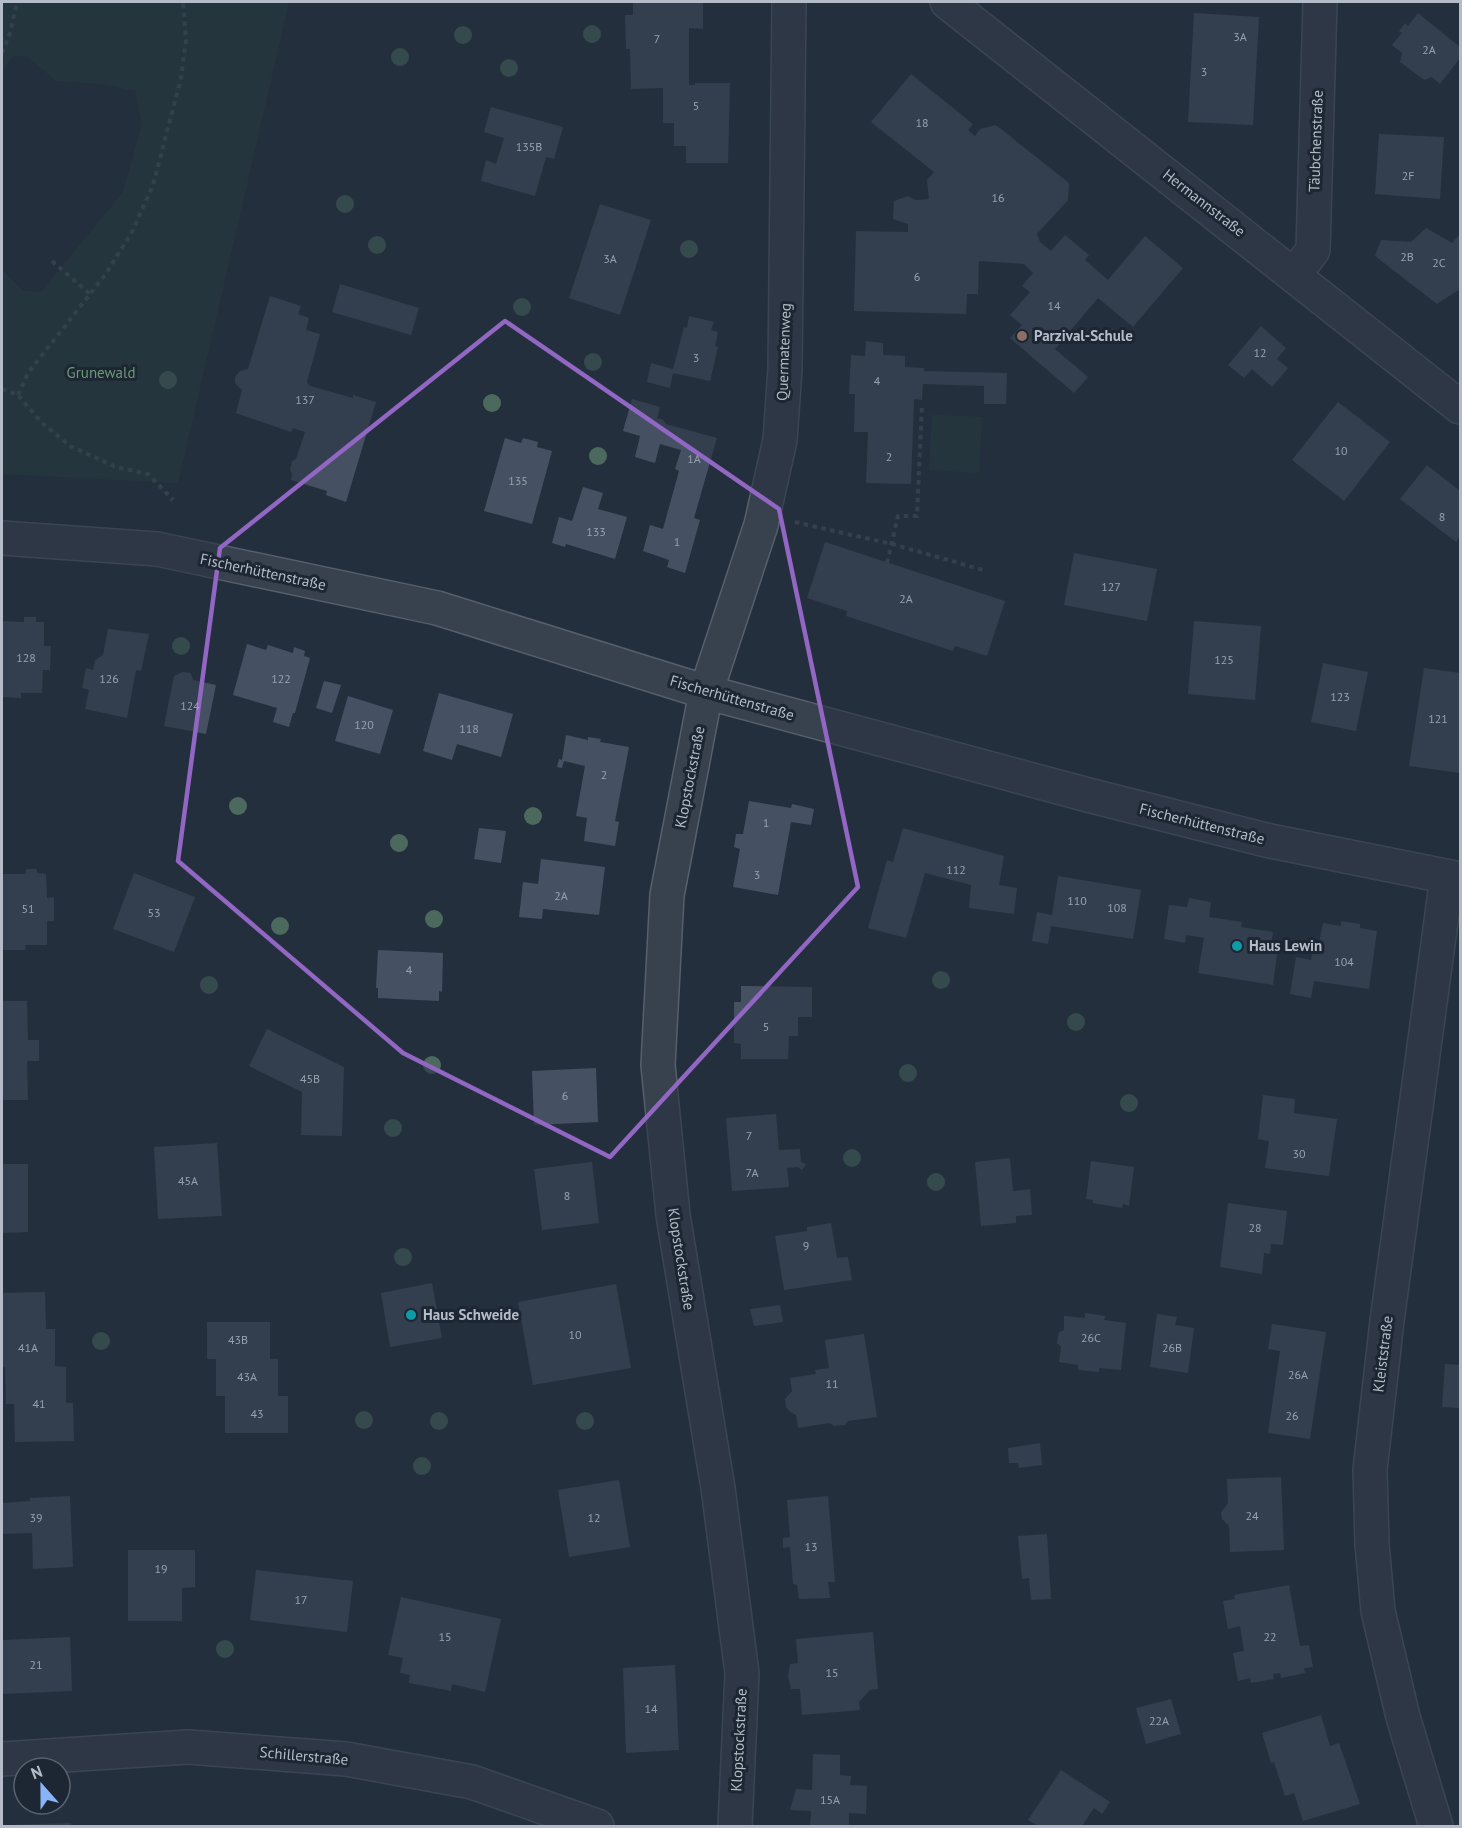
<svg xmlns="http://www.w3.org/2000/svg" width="1462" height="1828" font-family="'PT Sans',sans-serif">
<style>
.green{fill:#263c3f}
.building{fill:#455162}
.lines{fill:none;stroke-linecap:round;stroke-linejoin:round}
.minor-casing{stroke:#565f6c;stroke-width:36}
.path{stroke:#44595c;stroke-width:4;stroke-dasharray:4.5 4.5;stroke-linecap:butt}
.minor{stroke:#38414e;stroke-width:33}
.tree{fill:#4b6a5d}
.marked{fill:none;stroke:#9266c3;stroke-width:4.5;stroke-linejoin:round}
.education-dot{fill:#8d6e63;stroke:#1d2633;stroke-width:2}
.culture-dot{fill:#0f9aa8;stroke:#1d2633;stroke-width:2}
.labels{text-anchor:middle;stroke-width:6;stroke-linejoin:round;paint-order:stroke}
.number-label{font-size:12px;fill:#98a1af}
.street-label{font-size:15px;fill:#b4bcc9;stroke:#1d2633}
.poi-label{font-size:15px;font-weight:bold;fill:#b4bcc9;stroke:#1d2633;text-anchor:start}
.park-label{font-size:15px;fill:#6b9a76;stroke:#1d2633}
</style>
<rect width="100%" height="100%" fill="#242f3e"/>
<path class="green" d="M2,2H289L178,483L2,474V270L23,291L41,292L123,192L142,124L135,91L103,84L56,81L27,56H13L2,72Z
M932,415L982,417L979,473L929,470Z"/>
<path class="building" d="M633,2H703V29L689,28V85H695V83H730L728,163H686V146H674V123H663V88L631,89L630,49H626L625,15H633Z
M1194,13L1259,17L1253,125L1188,122Z
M1418,13L1460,47V58L1440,84L1432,77L1424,80L1400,62L1402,53L1392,45L1402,33L1399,31L1405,23L1408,26Z
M911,74L973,124L968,130L975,136L980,129L996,125L1069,183L1068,200L1037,234L1040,242L1051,251L1065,235L1089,255L1085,260L1108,280L1145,236L1183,268L1133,327L1098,298L1055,349L1088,377L1074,393L1010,338L1022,325L1010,315L1030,292L1022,286L1033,273L1024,264L979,261L978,294H967L966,314L854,311L856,231L908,232V224L893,219L894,201L908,196L916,200L929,199L927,180L934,172L871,122Z
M491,107L563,127L554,159L546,157L535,196L481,181L486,160L496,164L504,138L484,132Z
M1379,134L1444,137L1440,199L1375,194Z
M600,204L651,220L620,315L569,298Z
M1426,228L1452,243L1460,234V289L1437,304L1375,256L1381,240L1411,242Z
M340,284L419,308L411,335L332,312Z
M270,296L301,306L298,314L309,318L306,330L320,334L307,382L310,386L353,398V395L376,402L346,502L326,495L327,491L291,480L292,474L290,470L292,461L296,459L305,432L293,428L291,432L236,413L242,390L235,383V377L240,371L248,369Z
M689,316L714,322L711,330L718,332L715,346L718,347L710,381L673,373L670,388L647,382L651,363L673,369L684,327L687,328Z
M1261,326L1286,348L1277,359L1288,368L1272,387L1252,369L1244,378L1228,365Z
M866,341L883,343V355L905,356V367L924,368V371L1007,373L1006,404H984V386L923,384L922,400L914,399L911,484L866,483L868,432H854L855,394H849L851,355L865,356Z
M632,399L660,407L657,419H662L666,424L717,438L694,518L700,520L685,573L667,567L669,560L643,551L650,525L663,529L679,471L675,469L681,450L660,444L655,463L635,457L640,436L623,431Z
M1338,402L1390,442L1344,501L1292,460Z
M505,438L521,443L523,438L538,442L537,447L552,451L532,524L484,511Z
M1427,465L1460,491V536L1456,542L1400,499Z
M583,487L603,493L598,509L627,517L615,559L566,544L565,547L552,543L559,517L572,521Z
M825,542L1005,601L987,656L955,646L953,651L846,616L847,611L807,598Z
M1074,553L1157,569L1147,621L1064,605Z
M24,617H36V622H44V646H51L50,670H43L42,693H21V698L2,697V621L24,622Z
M1194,621L1261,626L1255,700L1188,694Z
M108,629L149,634L141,671L136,670L127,718L85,709L89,690L82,688L86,668L93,670L95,660L103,655Z
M247,644L266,650L268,645L293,653L294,647L305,651L304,656L310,658L295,713H293L289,727L273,722L277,708L233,695Z
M1323,663L1368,672L1356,731L1311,722Z
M1424,668L1460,673V773L1409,766Z
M182,672L191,673L193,680L216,685L206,734L164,726L174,676Z
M324,681L341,685L332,713L316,708Z
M439,693L513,714L501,757L457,744L452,760L423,751Z
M348,696L393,710L380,754L335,741Z
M566,735L588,740V737L601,739L600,742L629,747L615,821L619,822L615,846L584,841L587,818L576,816L585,766L564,761L562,768L557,767L559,759L562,760Z
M749,801L791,808L792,804L814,809L811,825L791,822L778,895L733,887L740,849L734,847L736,834H743Z
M479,828L506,831L501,863L474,859Z
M903,828L1004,856L999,885L1017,888L1014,914L969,908L971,885L925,873L906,938L868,928L887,860L893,862Z
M541,859L605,867L599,915L543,909L542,919L519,917L523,882L538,884Z
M26,869H37V873L46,874L47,898L54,897V921H47V945H25L26,950H2V874H26Z
M134,873L195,897L174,952L113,929Z
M1058,876L1141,890L1133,939L1051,926L1048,944L1032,941L1037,912L1052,915Z
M1189,898L1211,902L1209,917L1242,922L1241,927L1273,932L1270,953L1277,954L1273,985L1198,973L1204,938L1186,935L1185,943L1164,939L1169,905L1187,907Z
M1341,921L1360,924V928L1377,931L1369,989L1314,981L1311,998L1290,994L1296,957L1311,960L1314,942L1319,943L1323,923L1341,926Z
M378,950L443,953L442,992L439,991V1001L378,998V988H376Z
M741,986L812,987V1017H798V1036H789L788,1059H741V1044L734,1043V1002H741Z
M2,1001H27L28,1040H39V1061H27L28,1100H2Z
M267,1029L344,1067L342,1136L301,1135L302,1092L249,1066Z
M596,1068L598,1122L534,1125L532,1071Z
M1263,1095L1295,1099L1294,1113L1337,1119L1329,1176L1265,1168L1269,1141L1258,1139Z
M776,1114L779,1150L800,1149L801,1162L806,1164L802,1170L798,1167L787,1168L789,1187L732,1191L726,1118Z
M217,1143L222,1216L158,1219L154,1147Z
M1010,1158L1013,1191L1030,1189L1032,1215L1016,1216V1223L981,1226L975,1162Z
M1091,1161L1134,1167L1129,1206L1123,1204L1122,1208L1093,1203V1200L1086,1199Z
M592,1162L599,1223L542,1230L534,1169Z
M2,1164H28V1232L2,1233Z
M1228,1203L1287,1211L1283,1245L1271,1244L1270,1254L1264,1253L1262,1274L1220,1267Z
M831,1223L837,1258L848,1257L852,1280L784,1290L775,1236L807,1231V1227Z
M432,1283L442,1338L390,1347L381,1293Z
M616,1284L631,1368L533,1385L518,1302Z
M45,1292L46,1329H55V1366L66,1367V1403H73L74,1441L15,1442L14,1404H6L5,1367H2V1293Z
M780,1305L783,1322L754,1326L750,1309Z
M1085,1313L1105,1316L1104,1320L1126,1323L1121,1370L1099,1368V1372L1078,1370V1365L1059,1362L1061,1347L1057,1343L1059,1332L1064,1330V1316L1085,1318Z
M1157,1314L1177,1317L1175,1325L1194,1328L1188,1373L1150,1367Z
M207,1322H270V1359H278V1396H288V1433H225V1396H216V1359H207Z
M1272,1324L1326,1332L1310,1439L1268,1433L1280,1351L1268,1349Z
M864,1334L877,1417L848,1421L845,1425L834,1426L830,1423L798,1428L796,1415L790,1412L786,1407L785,1399L792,1391L790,1378L816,1374L815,1370L829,1368L825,1340Z
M1445,1364L1460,1365V1408L1442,1407Z
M1040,1443L1042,1465L1019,1468L1018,1463H1009L1008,1448Z
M1281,1477L1284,1550L1230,1552L1229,1526L1222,1519L1221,1512L1228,1503L1227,1479Z
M619,1480L630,1547L569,1557L558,1490Z
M70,1496L73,1567L33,1569L32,1533L2,1534V1503L30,1501V1498Z
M828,1496L835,1582H828L830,1598L799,1599L797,1585L793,1584L790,1547L783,1548V1538L790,1537L787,1500Z
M1047,1534L1051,1599L1031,1600L1029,1578L1022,1579L1018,1536Z
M128,1550H195V1587L182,1588V1621H128Z
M256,1570L353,1581L347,1632L250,1620Z
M1289,1585L1300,1646L1309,1645L1313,1667L1304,1668L1305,1673L1281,1678L1280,1673L1273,1674L1274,1679L1251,1683L1250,1678L1238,1681L1233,1653L1244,1651L1240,1626L1228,1629L1223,1601L1235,1599L1234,1595Z
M401,1597L501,1619L485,1692L452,1684L451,1691L409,1683L410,1675L400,1673L403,1658L388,1655Z
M873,1632L878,1689L870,1690L859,1702L860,1710L802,1715L800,1689H791L788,1676L790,1664L798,1663L796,1639Z
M70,1637L72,1691L2,1694V1640Z
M675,1665L679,1750L626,1753L623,1668Z
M1171,1699L1181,1734L1146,1744L1136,1708Z
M1321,1715L1330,1746L1339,1743L1360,1804L1303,1821L1294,1793L1285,1796L1274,1762L1271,1763L1262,1733Z
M813,1754L840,1755V1775L851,1776L850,1785L867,1786L866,1814L849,1813V1826H810L811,1811L790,1810L796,1789L812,1790Z
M1061,1770L1110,1802L1102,1814L1094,1808L1082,1826H1038L1028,1820Z
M71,1823V1826H9L8,1825Z"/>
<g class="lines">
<defs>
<path id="minor" d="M947,2L1460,407
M1295,274L1313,250L1320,2
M2,538L157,549L437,608L706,692L1088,795L1270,841L1460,879
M2,1759L188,1747L346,1759L472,1782L597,1826
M735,1826L742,1673L718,1488L673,1215L658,1065L667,895L706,692L761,525L780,440L785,369L789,2
M1436,1826L1403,1717L1378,1611L1372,1544L1370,1470L1387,1321L1447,877"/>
</defs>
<use href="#minor" class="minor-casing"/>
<path class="path" d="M2,53L10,33L17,2
M52,261L90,294
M2,389L18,395L41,422L70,446L116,467L148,474L173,500
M18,395L28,373L105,275L132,232L153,185L181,78L186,40L183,2
M795,522L892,544L983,570
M887,563L898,516H917L922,405"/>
<use href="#minor" class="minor"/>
</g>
<g class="tree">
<circle cx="592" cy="34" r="9"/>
<circle cx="463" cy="35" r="9"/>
<circle cx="400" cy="57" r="9"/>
<circle cx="509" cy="68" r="9"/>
<circle cx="345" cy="204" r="9"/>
<circle cx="377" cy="245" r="9"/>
<circle cx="689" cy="249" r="9"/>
<circle cx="522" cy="307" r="9"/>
<circle cx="593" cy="362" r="9"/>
<circle cx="168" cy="380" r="9"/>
<circle cx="492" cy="403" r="9"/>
<circle cx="598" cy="456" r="9"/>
<circle cx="181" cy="646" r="9"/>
<circle cx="238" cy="806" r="9"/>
<circle cx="533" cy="816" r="9"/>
<circle cx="399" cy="843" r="9"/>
<circle cx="434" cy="919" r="9"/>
<circle cx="280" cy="926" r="9"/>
<circle cx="941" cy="980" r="9"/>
<circle cx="209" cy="985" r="9"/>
<circle cx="1076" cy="1022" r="9"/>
<circle cx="432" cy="1065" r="9"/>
<circle cx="908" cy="1073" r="9"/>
<circle cx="1129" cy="1103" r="9"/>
<circle cx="393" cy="1128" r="9"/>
<circle cx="852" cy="1158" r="9"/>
<circle cx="936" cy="1182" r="9"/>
<circle cx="403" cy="1257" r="9"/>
<circle cx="101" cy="1341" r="9"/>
<circle cx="364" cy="1420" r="9"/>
<circle cx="439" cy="1421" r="9"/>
<circle cx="585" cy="1421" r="9"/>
<circle cx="422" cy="1466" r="9"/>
<circle cx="225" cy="1649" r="9"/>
</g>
<path d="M0 0H1462V1828H0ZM505,321L779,509L858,887L610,1157L403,1053L178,861L220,548Z" fill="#242f3e" fill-opacity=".55" fill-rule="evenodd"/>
<path class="marked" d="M505,321L779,509L858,887L610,1157L403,1053L178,861L220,548Z"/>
<circle class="education-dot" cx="1022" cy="336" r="6"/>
<g class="culture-dot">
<circle cx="1237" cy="946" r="6"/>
<circle cx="411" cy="1315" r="6"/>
</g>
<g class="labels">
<g class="number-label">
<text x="1240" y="41">3A</text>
<text x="657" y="43">7</text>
<text x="1429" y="54">2A</text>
<text x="1204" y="76">3</text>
<text x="696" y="110">5</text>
<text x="922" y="127">18</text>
<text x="529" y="151">135B</text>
<text x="1408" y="180">2F</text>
<text x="998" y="202">16</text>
<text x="1407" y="261">2B</text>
<text x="610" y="263">3A</text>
<text x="1439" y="267">2C</text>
<text x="917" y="281">6</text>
<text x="1054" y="310">14</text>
<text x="1260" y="357">12</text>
<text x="696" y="362">3</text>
<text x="877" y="385">4</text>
<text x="305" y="404">137</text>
<text x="1341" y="455">10</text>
<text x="889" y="461">2</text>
<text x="694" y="463">1A</text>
<text x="518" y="485">135</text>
<text x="1442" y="521">8</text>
<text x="596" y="536">133</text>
<text x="677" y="546">1</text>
<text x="1111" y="591">127</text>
<text x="906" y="603">2A</text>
<text x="26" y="662">128</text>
<text x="1224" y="664">125</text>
<text x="109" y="683">126</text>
<text x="281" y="683">122</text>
<text x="1340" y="701">123</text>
<text x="190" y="710">124</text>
<text x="1438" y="723">121</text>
<text x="364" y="729">120</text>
<text x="469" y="733">118</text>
<text x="604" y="779">2</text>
<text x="766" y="827">1</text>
<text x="956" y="874">112</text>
<text x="757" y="879">3</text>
<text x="561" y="900">2A</text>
<text x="1077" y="905">110</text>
<text x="1117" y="912">108</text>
<text x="28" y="913">51</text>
<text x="154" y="917">53</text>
<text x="1344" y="966">104</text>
<text x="409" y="974">4</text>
<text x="766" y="1031">5</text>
<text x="310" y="1083">45B</text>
<text x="565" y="1100">6</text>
<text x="749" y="1140">7</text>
<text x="1299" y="1158">30</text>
<text x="752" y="1177">7A</text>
<text x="188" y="1185">45A</text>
<text x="567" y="1200">8</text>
<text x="1255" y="1232">28</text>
<text x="806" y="1250">9</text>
<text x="575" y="1339">10</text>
<text x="1091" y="1342">26C</text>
<text x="238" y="1344">43B</text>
<text x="28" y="1352">41A</text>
<text x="1172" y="1352">26B</text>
<text x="1298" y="1379">26A</text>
<text x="247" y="1381">43A</text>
<text x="832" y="1388">11</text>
<text x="39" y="1408">41</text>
<text x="257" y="1418">43</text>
<text x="1292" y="1420">26</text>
<text x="1252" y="1520">24</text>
<text x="36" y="1522">39</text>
<text x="594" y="1522">12</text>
<text x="811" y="1551">13</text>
<text x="161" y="1573">19</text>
<text x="301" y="1604">17</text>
<text x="445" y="1641">15</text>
<text x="1270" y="1641">22</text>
<text x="36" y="1669">21</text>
<text x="832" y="1677">15</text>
<text x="651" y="1713">14</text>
<text x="1159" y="1725">22A</text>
<text x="830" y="1804">15A</text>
</g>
<g class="street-label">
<text transform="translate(1316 141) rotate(-88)" y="5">Täubchenstraße</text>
<text transform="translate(1204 203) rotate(38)" y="5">Hermannstraße</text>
<text transform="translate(784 352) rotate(-88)" y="5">Quermatenweg</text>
<text transform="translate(263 572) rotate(12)" y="5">Fischerhüttenstraße</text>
<text transform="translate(732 698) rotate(16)" y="5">Fischerhüttenstraße</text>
<text transform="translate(690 777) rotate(-79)" y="5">Klopstockstraße</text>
<text transform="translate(1202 824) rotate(14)" y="5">Fischerhüttenstraße</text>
<text transform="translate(681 1259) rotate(81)" y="5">Klopstockstraße</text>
<text transform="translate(1383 1354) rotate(-83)" y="5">Kleiststraße</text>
<text transform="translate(739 1740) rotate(-87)" y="5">Klopstockstraße</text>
<text transform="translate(304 1756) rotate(5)" y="5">Schillerstraße</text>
</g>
<g class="poi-label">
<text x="1034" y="341">Parzival-Schule</text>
<text x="1249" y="951">Haus Lewin</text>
<text x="423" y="1320">Haus Schweide</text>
</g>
<g class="park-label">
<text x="101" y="378">Grunewald</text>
</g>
</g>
<rect width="1462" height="1828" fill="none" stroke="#b4bcc9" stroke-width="6"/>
<g transform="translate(42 1786) rotate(339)"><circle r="28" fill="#1d2633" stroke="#59626f" stroke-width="1.5"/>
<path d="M0-4.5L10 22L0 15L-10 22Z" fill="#8ab4f8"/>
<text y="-9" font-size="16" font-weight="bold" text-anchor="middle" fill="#b4bcc9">N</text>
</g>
</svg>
